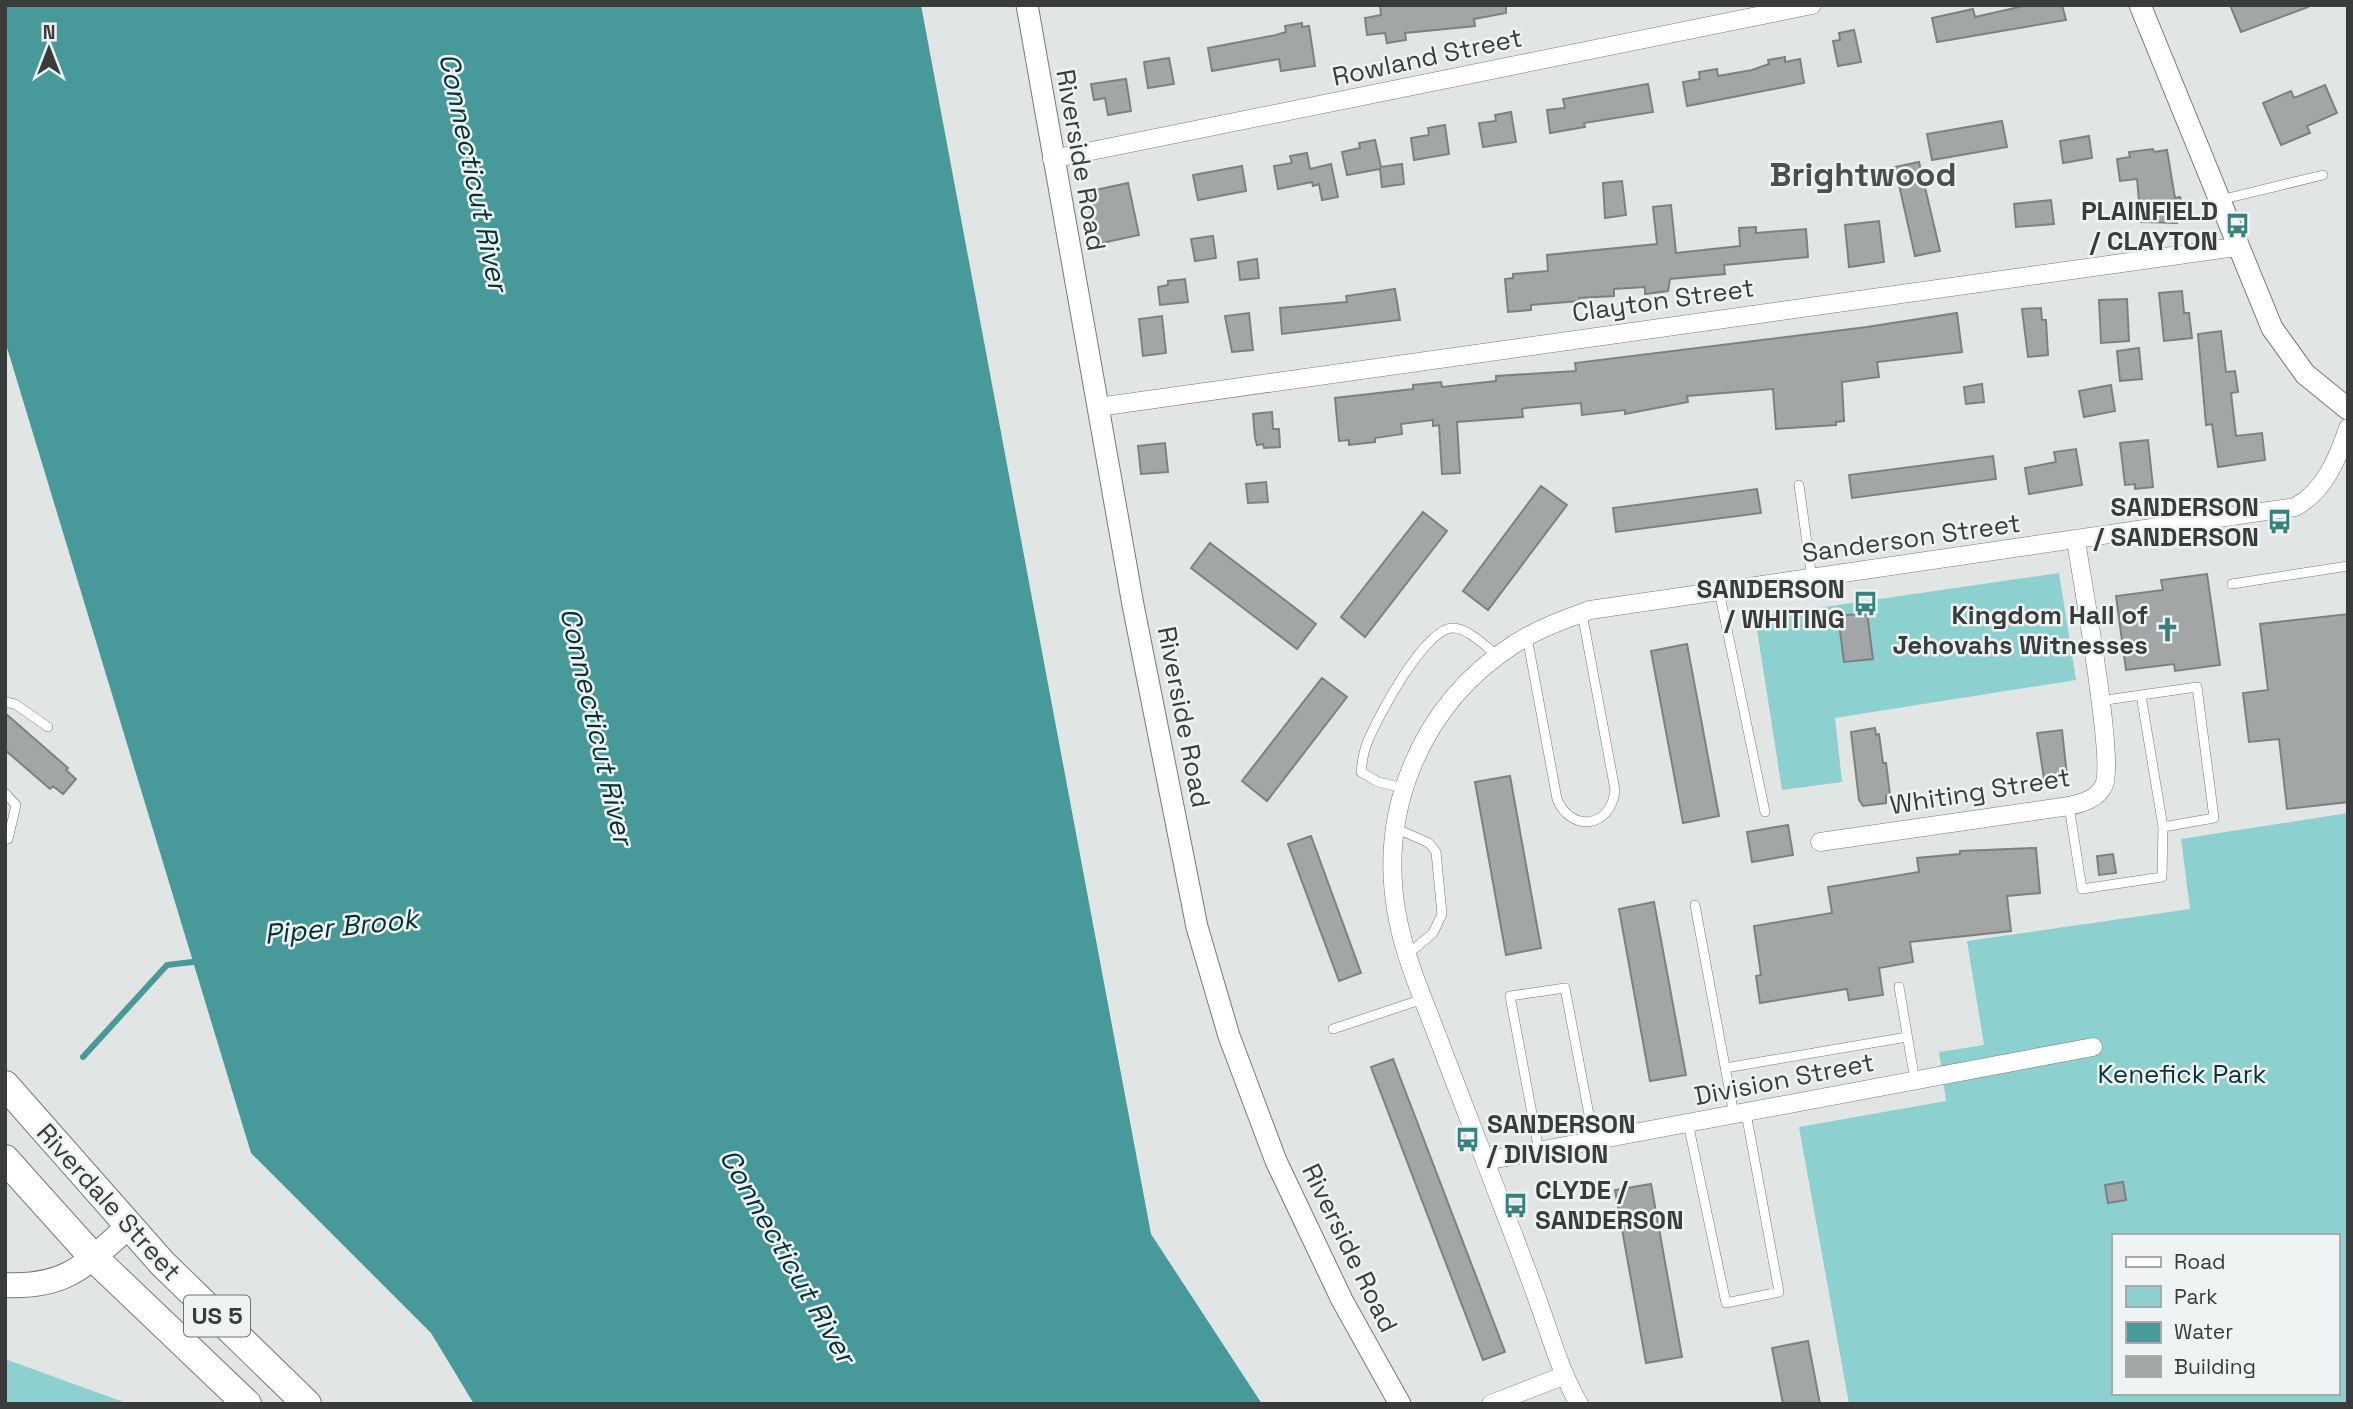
<svg xmlns="http://www.w3.org/2000/svg" width="2353" height="1409" font-family="'Space Grotesk',sans-serif">
<style>
.green{fill:#8cd1cf;fill-rule:evenodd}
.water{fill:#479a99}
.lines{fill:none;stroke-linecap:round;stroke-linejoin:round}
.stream{stroke:#479a99;stroke-width:6}
.building{fill:#a3a6a6;stroke:#7d8181;stroke-width:2}
.service-casing{stroke:#767979;stroke-width:10}
.minor-casing{stroke:#767979;stroke-width:19}
.tertiary-casing{stroke:#767979;stroke-width:23}
.secondary-casing{stroke:#767979;stroke-width:26}
.primary-casing{stroke:#767979;stroke-width:30}
.service{stroke:#fff;stroke-width:9}
.minor{stroke:#fff;stroke-width:18}
.tertiary{stroke:#fff;stroke-width:21}
.secondary{stroke:#fff;stroke-width:24}
.primary{stroke:#fff;stroke-width:28}
.labels{text-anchor:middle;stroke-width:5;stroke-linejoin:round;paint-order:stroke}
.shield{fill:#eff3f3;stroke:#707272;stroke-width:2}
.shield-label{font-size:24px;font-weight:bold;fill:#3a3b3b}
.street-label{font-size:26px;fill:#3a3b3b;stroke:#eff3f3}
.poi-label{font-size:26px;font-weight:bold;fill:#3a3b3b;stroke:#eff3f3;text-anchor:end}
.park-label{font-size:26px;fill:#0a3433;stroke:#eff3f3}
.water-label{font-size:28px;font-style:italic;fill:#073131;stroke:#eff3f3}
.district-label{font-size:33px;font-weight:bold;fill:#4c4f4f;stroke:#eff3f3}
</style>
<rect width="100%" height="100%" fill="#e1e6e5"/>
<path class="green" d="M2059,573L2076,680L1835,718L1842,782L1782,790L1755,617Z
M2348,813V1404H1849L1799,1127L1946,1101L1939,1052L1984,1045L1967,941L2190,909L2181,839ZM2113,1236H2337V1393H2113Z
M5,1359L129,1404H5Z"/>
<path class="water" d="M5,5H921L1151,1234L1262,1404H474L431,1333L251,1153L5,341Z"/>
<g class="lines">
<path class="stream" d="M83,1057L167,965L201,961"/>
</g>
<path class="building" d="M1380,5H1506V13L1474,19L1475,26L1405,33L1406,40L1387,43L1385,33L1367,35L1365,18L1381,15Z
M2028,5H2062L2066,20L1937,42L1932,18L1973,9L1975,17Z
M2230,5H2308V7L2241,32Z
M1302,23V27L1309,26L1315,66L1281,71L1279,59L1212,71L1208,48L1276,35L1286,32L1285,26Z
M1854,30L1861,62L1838,66L1833,41L1840,40L1839,33Z
M1785,57V62L1800,59L1804,83L1687,106L1683,82L1700,79L1699,72L1717,69L1718,76L1752,70L1769,64L1768,60Z
M1169,58L1174,84L1148,88L1144,62Z
M1126,79L1131,111L1108,115L1105,98L1094,100L1091,84Z
M1648,84L1653,112L1584,123L1585,127L1550,133L1547,110L1565,108L1563,99Z
M2325,85L2337,113L2307,126L2310,133L2281,145L2263,103L2291,91L2294,98Z
M1511,112L1516,142L1483,147L1479,123L1496,121L1495,115Z
M2002,121L2007,147L1932,160L1927,134Z
M1445,125L1449,154L1414,160L1411,138L1429,135L1428,128Z
M2089,136L2092,158L2063,163L2060,141Z
M1375,140L1381,167L1402,164L1404,184L1382,187L1380,169L1347,175L1342,152L1360,148L1359,143Z
M2153,149L2154,152L2167,150L2175,198L2180,197L2181,200L2182,217L2176,218L2177,223L2141,222L2137,179L2120,181L2117,159L2130,157L2129,152Z
M1307,153L1310,169L1331,164L1338,197L1322,200L1319,184L1313,186L1312,182L1278,189L1274,166L1292,163L1290,156Z
M1919,162L1940,251L1915,256L1895,167Z
M1242,166L1246,191L1198,200L1193,175Z
M1622,181L1626,215L1605,218L1603,183Z
M1128,183L1139,235L1097,244L1086,192Z
M2051,200L2054,224L2016,227L2014,204Z
M1671,205L1676,253L1740,246L1739,228L1756,227V233L1806,229L1808,257L1724,265L1725,274L1670,279L1668,291L1645,294V287L1614,289V296L1579,298V301L1531,305V310L1508,312L1505,279L1513,278V274L1548,271L1547,255L1657,244L1653,207Z
M1879,221L1884,262L1849,267L1845,225Z
M1213,236L1216,258L1195,261L1191,239Z
M1257,259L1259,278L1240,280L1238,262Z
M1185,279L1188,302L1160,305L1158,287L1168,285V281Z
M1395,289L1400,320L1282,334L1280,308L1347,302L1346,296Z
M2182,291L2184,313H2189L2192,338L2164,341L2159,293Z
M2127,299L2129,341L2101,343L2099,300Z
M2041,308L2042,320H2046L2048,355L2028,357L2022,309Z
M1249,313L1253,350L1232,352L1225,316Z
M1957,313L1962,352L1877,362L1879,377L1842,382L1844,421L1836,422V425L1776,429L1773,389L1687,396L1688,402L1625,414V410L1582,415L1581,403L1525,408L1522,409L1523,417L1457,422L1460,473L1442,474L1439,425L1433,426V420L1401,424L1402,434L1375,438V442L1349,445V440L1339,441L1335,398L1413,389V385L1441,382L1442,387L1496,381V376L1576,371L1575,363L1867,327Z
M1162,316L1166,353L1143,356L1139,319Z
M2221,331L2226,372L2235,371L2238,392L2231,393L2236,436L2262,433L2265,460L2218,467L2212,424L2206,425L2198,334Z
M2139,348L2142,379L2120,381L2117,351Z
M1982,384L1984,402L1966,404L1964,387Z
M2111,385L2115,411L2084,417L2079,391Z
M1272,412L1273,429H1279L1280,447L1264,448L1263,444L1257,445L1255,438L1253,414Z
M2148,440L2153,487L2135,489V484L2125,485L2120,443Z
M1165,443L1168,472L1141,474L1138,446Z
M2076,449L2082,485L2029,494L2025,468L2056,462L2054,452Z
M1993,456L1996,479L1852,498L1849,475Z
M1266,482L1268,502L1248,503L1246,484Z
M1541,486L1567,505L1488,610L1463,591Z
M1757,489L1761,513L1616,532L1613,508Z
M1423,512L1447,531L1365,637L1341,617Z
M1210,543L1316,624L1297,649L1191,568Z
M2207,574L2220,665L2175,671L2174,664L2126,670L2116,596L2163,590L2161,580Z
M1867,613L1873,659L1844,662L1838,616Z
M2348,614V802L2287,809L2279,739L2249,742L2243,693L2268,690L2260,624Z
M1687,644L1719,816L1683,823L1651,651Z
M1322,678L1347,697L1267,801L1242,781Z
M5,713L68,768L66,770L76,779L63,794L53,786L50,789L5,750Z
M1875,728L1876,735L1879,734L1883,763H1886L1890,795L1886,796V803L1863,806L1859,800L1851,732Z
M2062,730L2067,776L2044,779L2037,733Z
M1510,776L1541,948L1506,955L1475,782Z
M1788,825L1793,855L1752,862L1747,832Z
M1311,836L1361,973L1339,981L1288,844Z
M2036,848L2040,893L2007,896L2011,931L1910,942L1913,962L1879,968L1883,995L1849,1000L1847,989L1760,1003L1756,976L1761,975L1754,926L1832,913L1828,887L1919,872L1917,858L1960,854V851Z
M2113,854L2116,873L2099,875L2097,856Z
M1654,902L1686,1075L1650,1081L1619,909Z
M1393,1059L1505,1352L1483,1360L1371,1067Z
M2123,1182L2126,1200L2108,1203L2105,1185Z
M1651,1184L1682,1357L1646,1363L1615,1190Z
M1808,1341L1820,1404H1783L1772,1348Z"/>
<g class="lines">
<defs>
<path id="service" d="M2220,200L2323,175
M1799,485L1812,579
M2232,584L2348,566
M1719,591L1765,812
M1527,637L1557,799C1571,833 1611,828 1615,790L1582,613
M2099,701L2197,687L2214,818L2163,827L2141,695
M5,702L15,704L48,727
M1403,788L1378,782L1361,772C1362,763 1363,754 1366,746C1375,721 1425,627 1453,628C1468,628 1486,647 1498,656
M5,793L16,805L8,839L5,840
M2069,806L2082,889L2162,877L2163,827
M1395,828L1429,843L1436,852L1442,914L1433,933L1407,955
M1695,905L1734,1115
M1899,987L1915,1081
M1333,1029L1423,999
M1725,1068L1907,1037
M1688,1123L1726,1303L1779,1292L1746,1113
M1539,1151L1510,996L1565,988L1594,1141"/>
<path id="minor" d="M1052,159L1812,5
M1098,407L2236,247
M1820,842L2069,806C2082,803 2098,799 2104,785C2115,760 2082,580 2076,541
M1485,1161L2093,1047
M1491,1404L1563,1376
M1579,1404C1560,1371 1551,1337 1538,1301C1521,1253 1502,1206 1484,1158C1467,1114 1450,1069 1433,1025C1420,991 1405,956 1398,920C1376,812 1421,705 1513,645C1537,629 1563,620 1590,610L2295,507C2324,492 2338,458 2348,428"/>
<path id="tertiary" d="M1027,5L1133,605L1197,927L1229,1036L1276,1161L1342,1300L1400,1404
M2140,5L2272,328L2305,374L2348,409"/>
<path id="secondary" d="M5,1285C68,1288 86,1264 129,1226"/>
<path id="primary" d="M5,1085L162,1263L307,1404
M5,1159L93,1257L247,1404"/>
</defs>
<use href="#service" class="service-casing"/>
<use href="#minor" class="minor-casing"/>
<use href="#tertiary" class="tertiary-casing"/>
<use href="#secondary" class="secondary-casing"/>
<use href="#primary" class="primary-casing"/>
<use href="#service" class="service"/>
<use href="#minor" class="minor"/>
<use href="#tertiary" class="tertiary"/>
<use href="#secondary" class="secondary"/>
<use href="#primary" class="primary"/>
</g>
<defs>
<symbol id="bus-bare" viewBox="-9 -9 18 18"><path d="M-5-6H5V4H4V6H2V4H-2V6H-4V4H-5ZM-3.5-4V0h7V-4ZM-3.5 1.2v1.5H-2V1.2ZM2 1.2v1.5H3.5V1.2Z" fill="#37807e" stroke="#eff3f3" stroke-width="2.5" paint-order="stroke"/></symbol>
<symbol id="church-bare" viewBox="-9 -9 18 18"><path d="M-1.2-6h2.4v3.5h3.3v2.4h-3.3V6h-2.4V-.1h-3.3v-2.4h3.3Z" fill="#37807e" stroke="#eff3f3" stroke-width="2.5" paint-order="stroke"/></symbol>
</defs>
<g fill-rule="evenodd">
<use href="#bus-bare" x="2220" y="208" width="35" height="35"/>
<use href="#bus-bare" x="2262" y="504" width="35" height="35"/>
<use href="#bus-bare" x="1848" y="586" width="35" height="35"/>
<use href="#church-bare" x="2150" y="612" width="35" height="35"/>
<use href="#bus-bare" x="1450" y="1122" width="35" height="35"/>
<use href="#bus-bare" x="1498" y="1188" width="35" height="35"/>
</g>
<g class="labels">
<rect class="shield" x="184" y="1295.5" width="66" height="41" rx="5"/>
<g class="shield-label">
<text x="217" y="1324">US 5</text>
</g>
<g class="street-label">
<text transform="translate(1427 57) rotate(-12)" y="9">Rowland Street</text>
<text transform="translate(1081 160) rotate(80)" y="9">Riverside Road</text>
<text transform="translate(1663 300) rotate(-8)" y="9">Clayton Street</text>
<text transform="translate(1911 538) rotate(-8)" y="9">Sanderson Street</text>
<text transform="translate(1184 717) rotate(79)" y="9">Riverside Road</text>
<text transform="translate(1980 791) rotate(-9)" y="9">Whiting Street</text>
<text transform="translate(1784 1079) rotate(-11)" y="9">Division Street</text>
<text transform="translate(109 1202) rotate(48)" y="9">Riverdale Street</text>
<text transform="translate(1350 1248) rotate(64)" y="9">Riverside Road</text>
</g>
<g class="poi-label">
<text x="2218" y="220">PLAINFIELD<tspan x="2218" dy="30">/ CLAYTON</tspan></text>
<text x="2259" y="516">SANDERSON<tspan x="2259" dy="30">/ SANDERSON</tspan></text>
<text x="1845" y="598">SANDERSON<tspan x="1845" dy="30">/ WHITING</tspan></text>
<text x="2148" y="624">Kingdom Hall of<tspan x="2148" dy="30">Jehovahs Witnesses</tspan></text>
<text x="1487" y="1133" text-anchor="start">SANDERSON<tspan x="1487" dy="30">/ DIVISION</tspan></text>
<text x="1535" y="1199" text-anchor="start">CLYDE /<tspan x="1535" dy="30">SANDERSON</tspan></text>
</g>
<g class="park-label">
<text x="2182" y="1083">Kenefick Park</text>
</g>
<g class="water-label">
<text transform="translate(474 172) rotate(78)" y="10">Connecticut River</text>
<text transform="translate(597 726) rotate(77)" y="10">Connecticut River</text>
<text transform="translate(341 926) rotate(-6)" y="10">Piper Brook</text>
<text transform="translate(788 1256) rotate(60)" y="10">Connecticut River</text>
</g>
<g class="district-label">
<text x="1863" y="186">Brightwood</text>
</g>
</g>
<rect width="2353" height="1409" fill="none" stroke="#3a3b3b" stroke-width="14"/>
<rect x="2112" y="1234" width="228" height="161" fill="#eff3f3" stroke="#a7a9a9" stroke-width="2"/>
<rect x="2126" y="1257" width="35" height="10" fill="#ffffff" stroke="#a7a9a9" stroke-width="2"/>
<text x="2174" y="1269" font-size="21" fill="#3a3b3b">Road</text>
<rect x="2126" y="1286" width="35" height="21" fill="#8cd1cf" stroke="#a7a9a9" stroke-width="2"/>
<text x="2174" y="1304" font-size="21" fill="#3a3b3b">Park</text>
<rect x="2126" y="1322" width="35" height="21" fill="#479a99" stroke="#a7a9a9" stroke-width="2"/>
<text x="2174" y="1339" font-size="21" fill="#3a3b3b">Water</text>
<rect x="2126" y="1356" width="35" height="21" fill="#a3a6a6" stroke="#a7a9a9" stroke-width="2"/>
<text x="2174" y="1374" font-size="21" fill="#3a3b3b">Building</text>
<g transform="translate(49 49)" stroke="#eff3f3" stroke-width="5" paint-order="stroke">
<path d="M0-5L12 26L0 18L-12 26Z" fill="#3a3b3b"/>
<text y="-10" font-size="19" font-weight="bold" text-anchor="middle" fill="#3a3b3b">N</text>
</g>
</svg>
